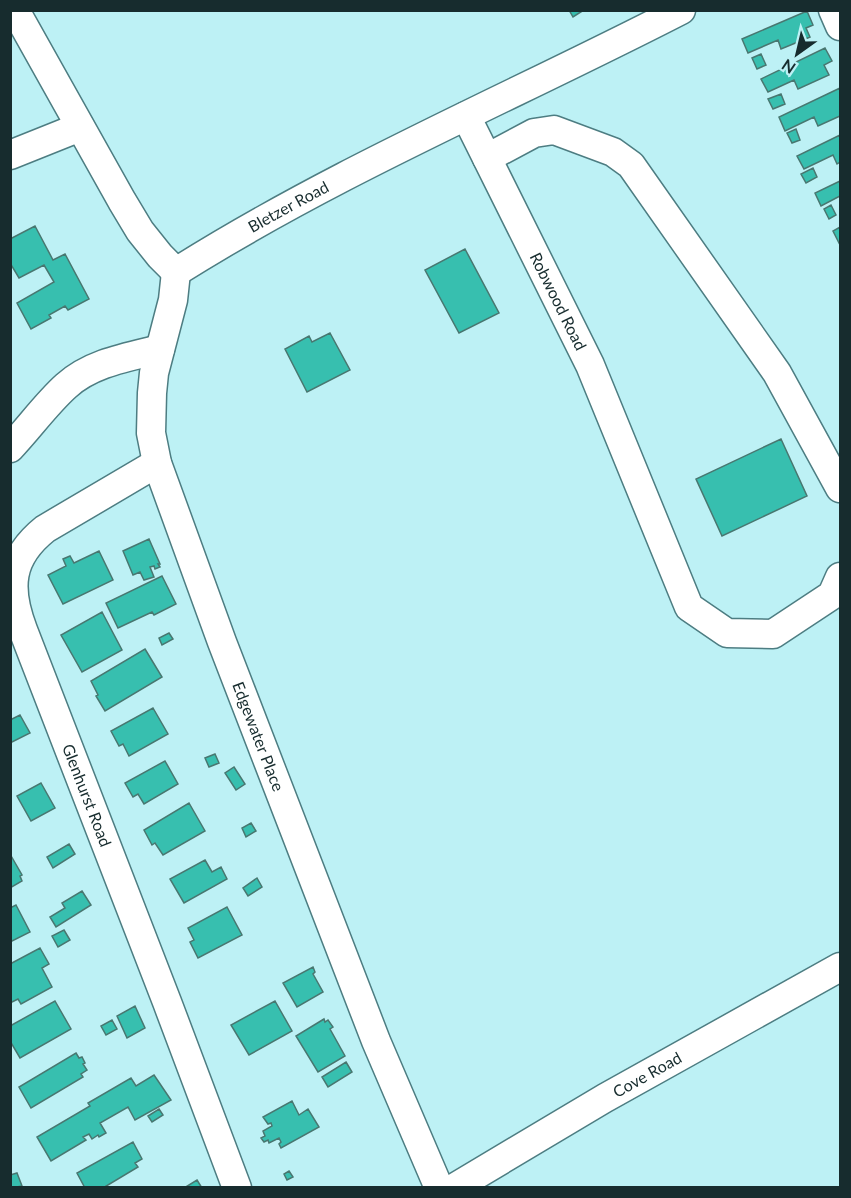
<svg xmlns="http://www.w3.org/2000/svg" width="851" height="1198" font-family="Lato,sans-serif">
<style>
.building{fill:#37bfaf;stroke:#487770;stroke-width:1.5}
.lines{fill:none;stroke-linecap:round;stroke-linejoin:round}
.minor-casing{stroke:#4d7d82;stroke-width:31}
.minor{stroke:#fff;stroke-width:28}
.labels{text-anchor:middle;stroke-width:6;stroke-linejoin:round;paint-order:stroke}
.street-label{font-size:16px;fill:#172c2e;stroke:#bdf1f5}
</style>
<rect width="100%" height="100%" fill="#bdf1f5"/>
<path class="building" d="M569,10H584L573,17Z
M807,11L813,25L806,28L810,37L781,49L778,40L748,53L742,39Z
M825,48L832,61L824,65L829,75L798,89L794,80L768,92L761,79Z
M761,54L766,65L757,69L752,58Z
M840,88V116L818,126L814,117L785,131L779,117Z
M781,94L785,104L773,109L768,99Z
M796,129L800,140L792,143L787,133Z
M840,135V162L837,164L833,155L804,169L797,156Z
M813,168L817,177L806,183L801,174Z
M840,181V196L821,206L815,193Z
M831,205L836,215L829,219L824,209Z
M35,226L53,260L65,254L89,299L68,310L65,306L49,315L51,318L31,329L17,303L54,282L44,265L19,278L10,263V239Z
M840,227V242L839,243L833,231Z
M465,249L499,313L459,333L425,270Z
M330,333L350,370L307,392L285,349L309,336L312,342Z
M781,439L807,496L722,536L696,479Z
M149,539L160,564H158L160,567L155,569L154,566L150,567L154,577L144,580L140,572L133,575L123,551Z
M99,551L113,580L63,604L48,575L66,566L63,559L70,556L74,563Z
M162,576L176,604L154,615L152,612L118,628L106,603Z
M102,612L122,650L82,672L61,635Z
M169,633L173,639L162,645L159,638Z
M145,649L162,677L105,711L96,696L98,695L91,681Z
M153,708L168,734L129,756L123,744L119,746L111,731Z
M20,715L30,733L10,743V720Z
M215,754L219,763L209,767L205,758Z
M165,761L178,784L144,804L138,794L133,797L125,783Z
M234,767L245,784L236,790L225,773Z
M41,783L55,808L31,821L17,796Z
M189,803L205,831L163,855L155,843L152,845L144,830Z
M251,823L256,831L246,837L242,828Z
M69,844L75,854L53,868L47,857Z
M10,854L22,875L20,876L22,881L10,888Z
M205,860L212,872L221,867L227,879L184,903L170,879Z
M257,878L262,887L248,896L243,888Z
M82,891L91,905L56,927L50,917L65,908L62,903Z
M16,905L30,932L10,942V908Z
M227,907L242,935L198,958L190,942L194,940L188,928Z
M64,930L70,940L58,947L52,936Z
M40,948L49,964L42,968L52,987L21,1004L18,999L10,1003V964Z
M313,967L315,972L313,974L323,992L297,1007L283,983Z
M55,1001L71,1029L20,1058L10,1041V1026Z
M275,1001L292,1031L249,1055L231,1025Z
M135,1006L145,1028L127,1038L117,1016Z
M324,1019L325,1022L328,1020L333,1027L330,1029L345,1056L318,1072L296,1036Z
M112,1020L117,1029L106,1035L101,1026Z
M76,1053L79,1058L82,1057L85,1063L83,1064L87,1070L81,1074L83,1077L31,1108L19,1087Z
M346,1062L352,1072L328,1087L322,1077Z
M154,1075L171,1100L135,1120L128,1107L100,1123L106,1133L99,1137L98,1135L92,1139L89,1134L83,1137L86,1140L51,1161L37,1137L90,1106L88,1103L131,1078L136,1086Z
M292,1101L299,1115L308,1109L319,1127L281,1148L279,1144L281,1142L279,1138L269,1143L268,1140L264,1142L261,1138L265,1136L263,1131L272,1126L271,1123L268,1124L263,1117Z
M159,1109L163,1115L152,1122L148,1116Z
M133,1142L142,1159L135,1163L138,1167L103,1188H85L77,1173Z
M289,1171L293,1177L287,1180L284,1174Z
M17,1173L22,1186L11,1188L10,1175Z
M197,1180L202,1188H184Z"/>
<g class="lines">
<defs>
<g id="minor">
<path d="M15,10L122,201L140,231L160,256L176,272"/>
<path d="M833,10L840,26"/>
<path id="s1" d="M466,116L590,365L689,607L727,633L773,634L832,595L840,577"/>
<path d="M10,155L80,127"/>
<path d="M487,158L534,133L554,130L613,152L631,165L777,373L840,488"/>
<path id="s2" d="M176,272L173,300L154,373L152,393L151,433L157,463L222,642L376,1041L439,1188"/>
<path id="s3" d="M176,272C336,171 512,97 681,10"/>
<path d="M10,448C29,428 46,404 66,386C91,363 128,357 160,349"/>
<path id="s4" d="M157,463L45,529C9,558 7,588 23,630L167,1002L237,1188"/>
<path id="s5" d="M454,1188L605,1098L840,967"/>
</g>
</defs>
<use href="#minor" class="minor-casing"/>
<use href="#minor" class="minor"/>
</g>
<g class="labels">
<g class="street-label">
<text dy="6" stroke="none"><textPath href="#s3" startOffset="130">Bletzer Road</textPath></text>
<text dy="6" stroke="none"><textPath href="#s1" startOffset="207">Robwood Road</textPath></text>
<text dy="6" stroke="none"><textPath href="#s2" startOffset="486">Edgewater Place</textPath></text>
<text dy="6" stroke="none"><textPath href="#s4" startOffset="420">Glenhurst Road</textPath></text>
<text dy="6" stroke="none"><textPath href="#s5" startOffset="224">Cove Road</textPath></text>
</g>
</g>
<rect width="851" height="1198" fill="none" stroke="#172c2e" stroke-width="24"/>
<g transform="translate(797 54) rotate(214)" stroke="#bdf1f5" stroke-width="4.5" paint-order="stroke">
<path d="M0-4.5L10 22L0 15L-10 22Z" fill="#172c2e"/>
<text y="-9" font-size="16" font-weight="bold" text-anchor="middle" fill="#172c2e">N</text>
</g>
</svg>
